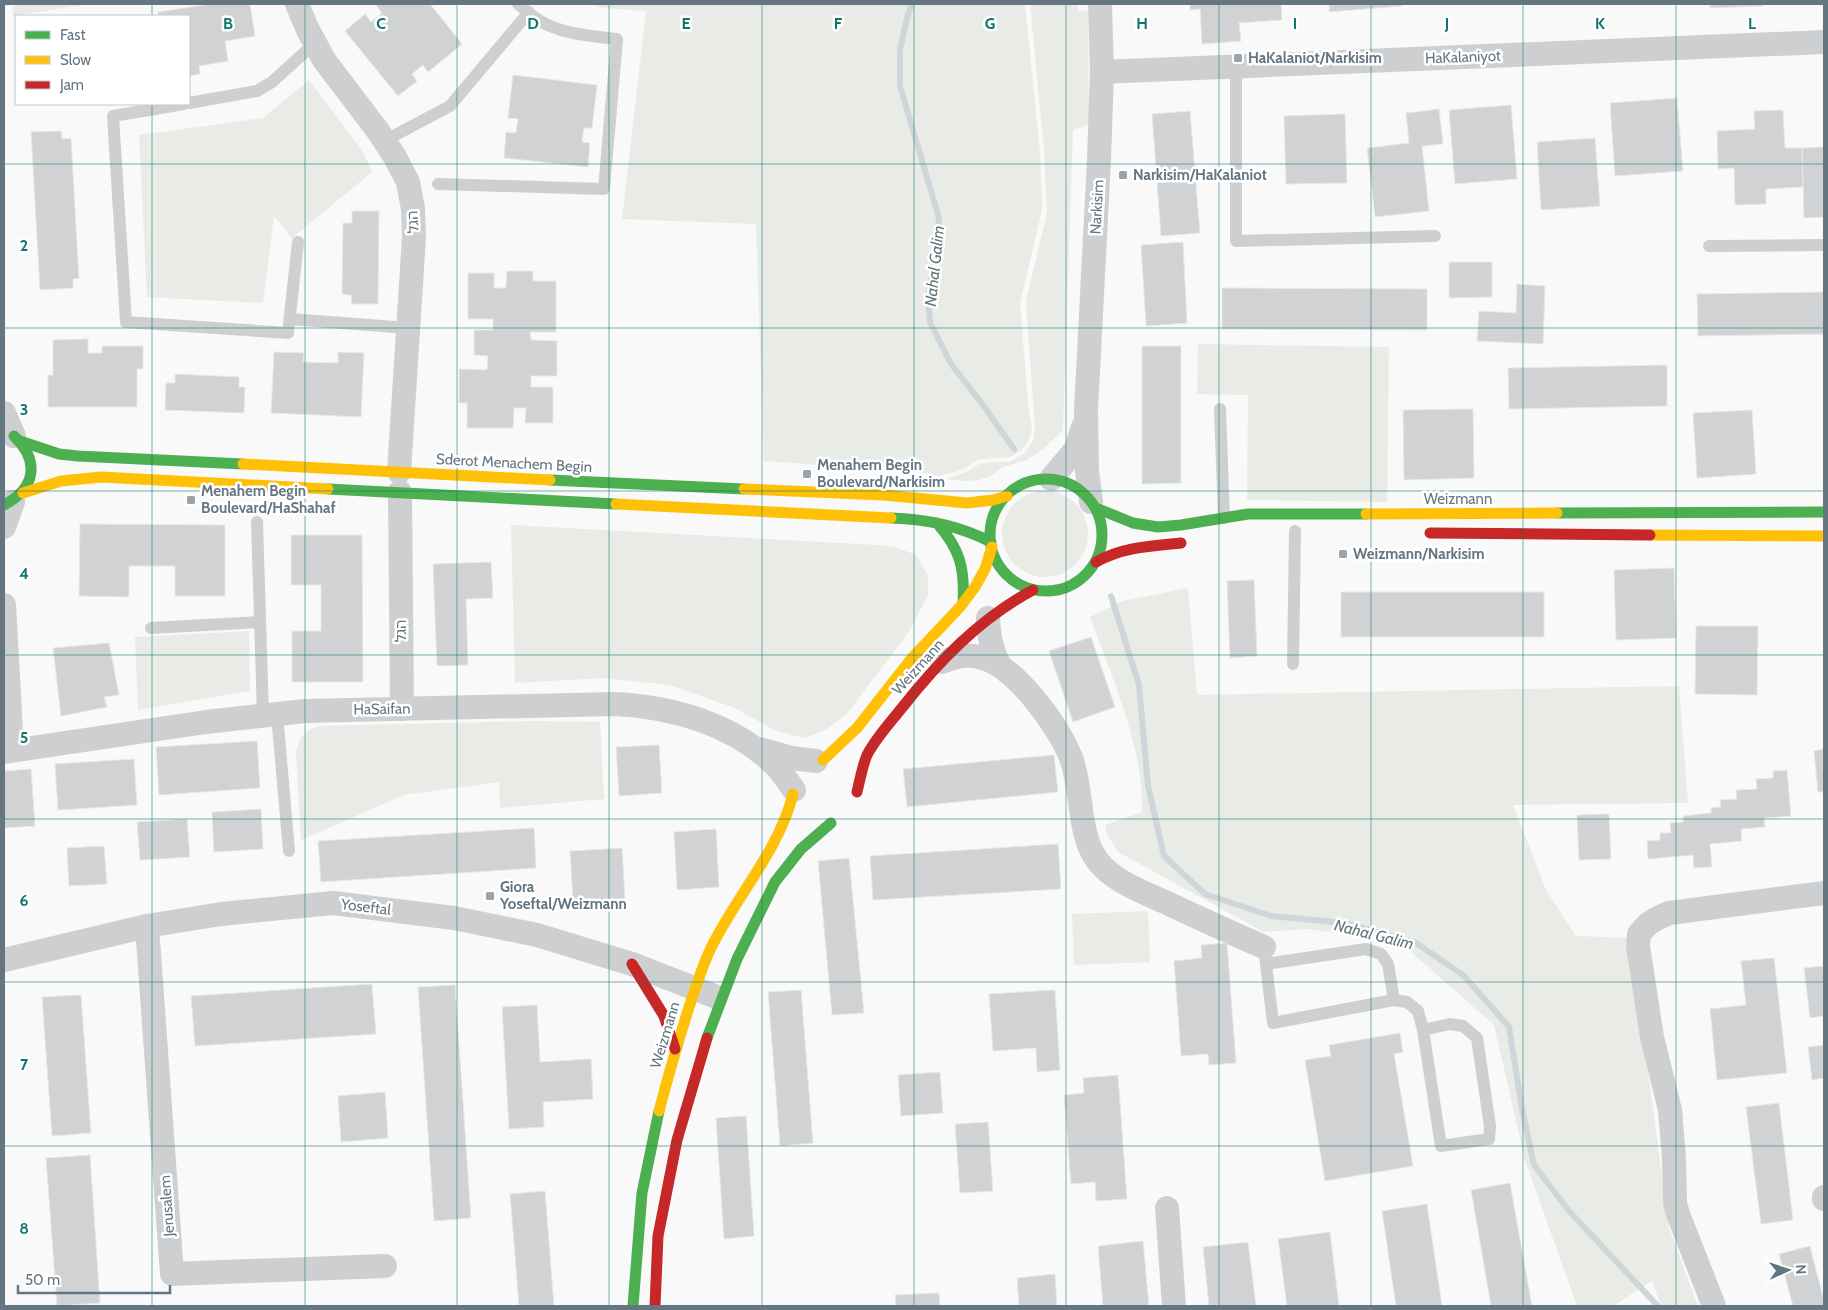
<svg xmlns="http://www.w3.org/2000/svg" width="1828" height="1310" font-family="Cabin,'Noto Sans Hebrew',sans-serif">
<style>
.green{fill:#e8ebe6}
.lines{fill:none;stroke-linecap:round;stroke-linejoin:round}
.stream{stroke:#ced6d9;stroke-width:6}
.building{fill:#d0d2d3;stroke:#e8e8e8}
.lane{stroke:#cecfd0;stroke-width:12}
.street{stroke:#cecfd0;stroke-width:24}
.fast{stroke:#4caf50;stroke-width:11}
.slow{stroke:#ffc107;stroke-width:11}
.jam{stroke:#c62828;stroke-width:11}
.grid{fill:none;stroke:#0f766e;stroke-width:1;stroke-opacity:0.55}
.poi-dot{fill:#99a4ac;stroke:#fff;stroke-width:2}
.labels{text-anchor:middle;stroke-width:5;stroke-linejoin:round;paint-order:stroke}
.street-label{font-size:15px;fill:#657683;stroke:#fff}
.poi-label{font-size:15px;font-weight:bold;fill:#657683;stroke:#fff;text-anchor:start}
.water-label{font-size:16px;font-style:italic;fill:#60757c;stroke:#fff}
.grid-label{font-size:16px;text-anchor:middle;font-weight:bold;fill:#0f766e;stroke:#fff;stroke-width:5;stroke-linejoin:round;paint-order:stroke}
</style>
<rect width="100%" height="100%" fill="#f9f9f9"/>
<path class="green" d="M13,4H90L13,16Z
M589,4H1025L1040,153L1042,209L1020,304L1029,413L1032,427L1029,440L1022,450L1010,457L977,460L962,470L939,476L911,471L764,461L756,224L622,219L646,11L604,8Z
M1030,4H1078V11L1088,10L1089,124L1073,130L1063,430L1043,449L1027,460L1003,467L991,476L979,480L964,481L946,479L969,471L979,464L992,462H1009L1025,453L1033,441L1035,429L1026,301L1047,213L1044,149Z
M309,80L363,152L372,172L292,238L274,216L263,303L147,297L139,135L263,118Z
M1198,344L1389,347L1387,502L1247,500L1248,395L1197,394Z
M1002 534a43 43 0 1 1 86 0a43 43 0 1 1-86 0Z
M511,525L877,545L898,548L916,555L928,576V595L910,630L846,715L825,730L805,738L776,731L735,708L670,685L604,678L515,683Z
M1188,588L1197,695L1679,686L1688,803L1513,805L1546,890L1576,936L1630,938L1669,1228L1698,1306H1661L1652,1281L1613,1306H1577L1525,1160L1494,1025L1402,944L1310,929L1264,932L1118,852L1107,834L1105,825L1142,812C1144,748 1112,677 1090,617L1122,601Z
M249,631L250,691L138,710L135,637Z
M533,721L600,722L604,799L500,808L499,782L404,795L301,840L296,751C302,735 303,731 319,726Z
M1148,911L1150,962L1074,965L1072,914Z"/>
<g class="lines">
<path class="stream" d="M912,4L907,18L900,50V86L939,218L937,244L928,296L930,322L951,364L980,401L1014,449
M1111,596L1139,685L1148,786L1164,856L1205,894L1271,916L1345,923L1416,943L1463,975L1509,1027L1522,1109L1534,1165L1569,1211L1658,1306"/>
</g>
<path class="building" d="M210,4H250L255,36L225,41L228,61L199,66L200,74L189,76V16H159L158,12Z
M378,4H430L462,44L428,72L423,65L412,74L417,81L398,96L345,31L365,14L371,22L382,13L376,5Z
M1190,4H1281L1282,20L1239,23L1241,41L1202,44L1200,9L1190,10Z
M1329,4H1402V6L1329,12Z
M1710,4H1763V6L1710,8Z
M513,75L597,85L592,128H584L582,142L590,143L588,167L504,158L506,132L516,133L518,119L508,118Z
M1677,98L1683,171L1615,176L1610,103Z
M1511,105L1517,179L1455,184L1449,110Z
M1439,109L1443,144L1422,146L1429,211L1375,217L1367,148L1409,143L1406,113Z
M1783,110L1785,148H1802L1803,187L1766,189V204L1735,205L1734,168L1718,169L1717,131L1755,129L1754,111Z
M1190,111L1200,233L1161,236L1152,114Z
M1345,114L1347,183L1286,184L1284,116Z
M61,131L62,139L71,138L79,278L73,279V288L40,290L31,132Z
M1595,138L1600,206L1541,210L1537,142Z
M1824,147V217L1804,218L1802,148Z
M352,211H379L378,304H352L351,295L342,294L343,223H352Z
M1183,242L1187,323L1146,326L1141,245Z
M1449,262H1492V297L1449,298Z
M507,271H533V281H556V332H530L531,340L557,341V376H531V387H553V423H525L526,408H514L513,428H467V403H459V369L487,370L488,356L474,355V330H493V319H468V273H494V288H506Z
M1517,284L1545,286L1543,344L1477,341L1479,311L1516,313Z
M1222,288L1427,289V330L1222,329Z
M1824,292V334L1698,336L1697,294Z
M88,339V353H102V346H143V369H137V407H48V375H53V340Z
M1142,346H1181V483L1142,484Z
M274,352L304,353L303,362L338,363V352L364,353L361,417L271,413Z
M1667,365V406L1509,409L1508,368Z
M175,374L239,377V387H245L244,413L165,410L166,383H175Z
M1473,409L1474,478L1404,480L1403,410Z
M1752,410L1756,474L1697,478L1693,413Z
M80,524L225,525V596H175V566H129V597L79,596Z
M291,535H362L363,682H292V631H321V585H291Z
M491,562L493,598L466,599L468,665L437,666L433,564Z
M1674,568L1676,638L1616,640L1614,570Z
M1254,580L1257,656L1230,658L1227,581Z
M1341,592H1544V637H1341Z
M1696,626H1758L1757,695L1695,694Z
M1091,637L1115,707L1073,722L1049,651Z
M109,643L119,695L104,697L107,707L61,716L53,648Z
M257,741L260,788L159,795L156,747Z
M659,745L662,793L619,796L616,747Z
M1824,749V792H1818L1814,751Z
M1054,755L1058,792L907,807L903,769Z
M134,759L137,805L58,810L55,764Z
M31,769L35,826L4,828V771Z
M1787,770L1791,816L1764,818L1765,827L1741,829L1742,841L1710,844L1712,867L1694,868L1693,855L1648,859L1647,841L1660,840V833H1671L1670,823L1683,822V816L1711,813V808L1721,807L1720,800L1737,799L1736,790L1757,789L1756,779L1773,778V771Z
M261,809L263,849L214,852L212,812Z
M1609,814L1611,859L1579,860L1577,815Z
M187,819L190,857L140,860L137,822Z
M534,828L536,868L321,882L318,841Z
M716,829L719,887L677,890L674,832Z
M1058,844L1061,889L873,900L870,856Z
M104,846L107,884L69,886L67,848Z
M622,848L625,899L573,902L570,851Z
M849,858L864,1013L832,1015L818,861Z
M1227,943L1236,1063L1209,1065L1208,1054L1181,1056L1174,961L1202,958L1201,945Z
M1774,958L1787,1073L1717,1080L1710,1009L1746,1005L1741,961Z
M1824,966V1016L1810,1018L1804,968Z
M372,984L376,1034L195,1046L191,996Z
M455,985L471,1218L434,1221L418,987Z
M801,990L813,1143L780,1146L768,992Z
M1055,990L1060,1070L1037,1072L1036,1048L993,1051L989,994Z
M81,995L91,1133L52,1136L42,997Z
M537,1005L540,1062L591,1059L593,1099L543,1102L544,1127L509,1129L502,1007Z
M1400,1033L1403,1052L1394,1054L1413,1166L1325,1181L1305,1060L1331,1056L1329,1045Z
M1824,1045V1078L1812,1080L1808,1047Z
M940,1072L943,1113L901,1116L898,1075Z
M1118,1075L1127,1199L1096,1201L1095,1182L1071,1184L1064,1095L1084,1093L1083,1078Z
M385,1092L388,1138L341,1142L338,1096Z
M1779,1103L1793,1220L1761,1224L1746,1107Z
M746,1116L754,1236L724,1239L716,1118Z
M988,1122L993,1191L960,1193L955,1124Z
M90,1155L100,1303L57,1306L46,1158Z
M1510,1183L1532,1306H1491L1471,1190Z
M545,1191L554,1306H519L510,1194Z
M1427,1204L1442,1306H1396L1382,1211Z
M1330,1232L1339,1306H1287L1278,1239Z
M1143,1241L1149,1306H1103L1098,1246Z
M1248,1242L1256,1306H1209L1203,1247Z
M1810,1246L1824,1301V1306H1793L1779,1254Z
M1055,1274L1057,1306H1019L1017,1278Z
M939,1293L940,1306H896L895,1295Z"/>
<g class="lines">
<path class="lane" d="M1236,66V241L1435,236
M189,103L257,91L272,82L315,43
M184,104L113,116L126,322L288,333L298,242
M384,141L450,106L529,12
M438,184L604,189L617,39C590,36 559,34 537,19C530,14 524,9 518,4
M1709,246L1824,245
M290,319L408,328
M1220,409L1224,518
M257,522L263,715
M151,628L260,622
M1293,664L1295,531
M277,714L289,851
M1264,947L1273,1023L1394,1000L1407,1002L1418,1011L1423,1030L1441,1146L1489,1139L1490,1126L1477,1038L1463,1026L1450,1024L1423,1030
M1266,964L1366,949L1381,954L1388,964L1394,1000"/>
<path class="street" d="M297,4L307,28L324,60L378,131L395,157L408,182L413,209L414,237L399,472
M1102,72L1824,42
M4,413L14,436
M1051,479L1076,449L1083,427
M400,492L402,709
M1091,502L1087,471L1086,410L1099,160L1102,72L1100,4
M4,527L13,502
M4,605L12,751
M988,618C989,635 991,649 999,664
M942,662C954,657 965,654 979,657C1014,664 1058,725 1071,758C1084,791 1076,839 1102,866C1118,883 1145,893 1167,903C1199,918 1231,933 1264,947
M760,749L792,758L816,761
M4,752L206,722L305,711L615,704C673,707 733,724 775,765C782,772 788,782 794,790
M147,926L172,1274L385,1266
M4,960L147,926L221,914L333,903L454,918L537,935L632,964L714,996
M1824,1197V1199
M1167,1208L1174,1306
M1714,1306L1678,1214L1675,1203L1674,1158L1670,1110L1652,1037L1638,946L1639,934L1647,925L1656,919L1669,913L1824,893"/>
<path class="fast" d="M20,441L59,454L78,456L243,464
M990 535a56 56 0 1 1 112 0a56 56 0 1 1-112 0Z
M550,480L744,489
M328,489L616,504
M4,505C36,488 40,461 14,436
M1096,508L1133,523L1158,527L1181,525L1248,514H1366
M1557,513L1824,512
M891,518C925,519 960,526 991,542
M937,523C960,549 965,568 963,603
M707,1038L737,959L775,882L801,849L831,823
M633,1306L642,1193L659,1111"/>
<path class="slow" d="M243,464L550,480
M744,489L884,495L967,503L993,500L1007,496
M23,493L61,481L101,477L328,489
M616,504L891,518
M1366,514L1557,513
M1650,535L1824,536
M823,760L857,728L912,658L960,607L975,587L985,569L992,547
M659,1111C669,1073 680,1035 692,998C698,981 703,964 711,948C736,896 779,851 793,794"/>
<path class="jam" d="M1430,533L1650,535
M1096,562C1123,547 1151,546 1181,543
M857,792C860,780 862,767 867,755C876,738 889,724 901,709C938,662 979,619 1033,590
M632,964L664,1016L675,1049
M655,1306L658,1236L677,1140L707,1038"/>
</g>
<path class="grid" d="M152,4V16M305,4V1306M457,4V1306M609,4V1306M762,4V1306M914,4V1306M1066,4V1306M1219,4V1306M1371,4V1306M1523,4V1306M1676,4V1306M152,104V1306M4,164H1824M4,328H1824M4,491H1824M4,655H1824M4,819H1824M4,982H1824M4,1146H1824"/>
<g class="poi-dot">
<rect x="1233" y="53" width="10" height="10" rx="2.5"/>
<rect x="1118" y="170" width="10" height="10" rx="2.5"/>
<rect x="802" y="469" width="10" height="10" rx="2.5"/>
<rect x="186" y="495" width="10" height="10" rx="2.5"/>
<rect x="1338" y="549" width="10" height="10" rx="2.5"/>
<rect x="485" y="891" width="10" height="10" rx="2.5"/>
</g>
<g class="labels">
<g class="street-label">
<text transform="translate(1463 57) rotate(-2)" y="5">HaKalaniyot</text>
<text transform="translate(1097 207) rotate(-87)" y="5">Narkisim</text>
<text transform="translate(413 222) rotate(-93)" y="5">הגל</text>
<text transform="translate(514 463) rotate(3)" y="5">Sderot Menachem Begin</text>
<text x="1458" y="504">Weizmann</text>
<text transform="translate(401 631) rotate(-90)" y="5">הגל</text>
<text transform="translate(918 667) rotate(-48)" y="5">Weizmann</text>
<text transform="translate(382 709) rotate(-1)" y="5">HaSaifan</text>
<text transform="translate(366 907) rotate(7)" y="5">Yoseftal</text>
<text transform="translate(665 1035) rotate(-73)" y="5">Weizmann</text>
<text transform="translate(167 1206) rotate(-94)" y="5">Jerusalem</text>
</g>
<g class="poi-label">
<text x="1248" y="63">HaKalaniot/Narkisim</text>
<text x="1133" y="180">Narkisim/HaKalaniot</text>
<text x="817" y="470">Menahem Begin<tspan x="817" dy="17">Boulevard/Narkisim</tspan></text>
<text x="201" y="496">Menahem Begin<tspan x="201" dy="17">Boulevard/HaShahaf</tspan></text>
<text x="1353" y="559">Weizmann/Narkisim</text>
<text x="500" y="892">Giora<tspan x="500" dy="17">Yoseftal/Weizmann</tspan></text>
</g>
<g class="water-label">
<text transform="translate(934 266) rotate(-84)" y="6">Nahal Galim</text>
<text transform="translate(1374 934) rotate(14)" y="6">Nahal Galim</text>
</g>
</g>
<g class="grid-label">
<text x="228" y="29">B</text>
<text x="381" y="29">C</text>
<text x="533" y="29">D</text>
<text x="686" y="29">E</text>
<text x="838" y="29">F</text>
<text x="990" y="29">G</text>
<text x="1142" y="29">H</text>
<text x="1295" y="29">I</text>
<text x="1447" y="29">J</text>
<text x="1600" y="29">K</text>
<text x="1752" y="29">L</text>
<text x="24" y="251">2</text>
<text x="24" y="415">3</text>
<text x="24" y="579">4</text>
<text x="24" y="743">5</text>
<text x="24" y="906">6</text>
<text x="24" y="1070">7</text>
<text x="24" y="1234">8</text>
</g>
<rect width="1828" height="1310" fill="none" stroke="#657683" stroke-width="10"/>
<rect x="15" y="15" width="175" height="90" fill="#ffffff" stroke="#c1c8cd"/>
<rect x="25" y="31" width="25" height="8" fill="#4caf50" stroke="#c1c8cd"/>
<text x="60" y="40" font-size="15" fill="#657683">Fast</text>
<rect x="25" y="56" width="25" height="8" fill="#ffc107" stroke="#c1c8cd"/>
<text x="60" y="65" font-size="15" fill="#657683">Slow</text>
<rect x="25" y="81" width="25" height="8" fill="#c62828" stroke="#c1c8cd"/>
<text x="60" y="90" font-size="15" fill="#657683">Jam</text>
<g transform="translate(1788 1270) rotate(87)" stroke="#ffffff" stroke-width="4" paint-order="stroke">
<path d="M0-4L9 19L0 12L-9 19Z" fill="#657683"/>
<text y="-8" font-size="14" font-weight="bold" text-anchor="middle" fill="#657683">N</text>
</g>
<path d="M18 1285v8h152v-8" fill="none" stroke="#657683" stroke-width="2.5"/>
<text x="25" y="1285" font-size="15" fill="#657683" stroke="#ffffff" stroke-width="4" paint-order="stroke">50 m</text>
</svg>
